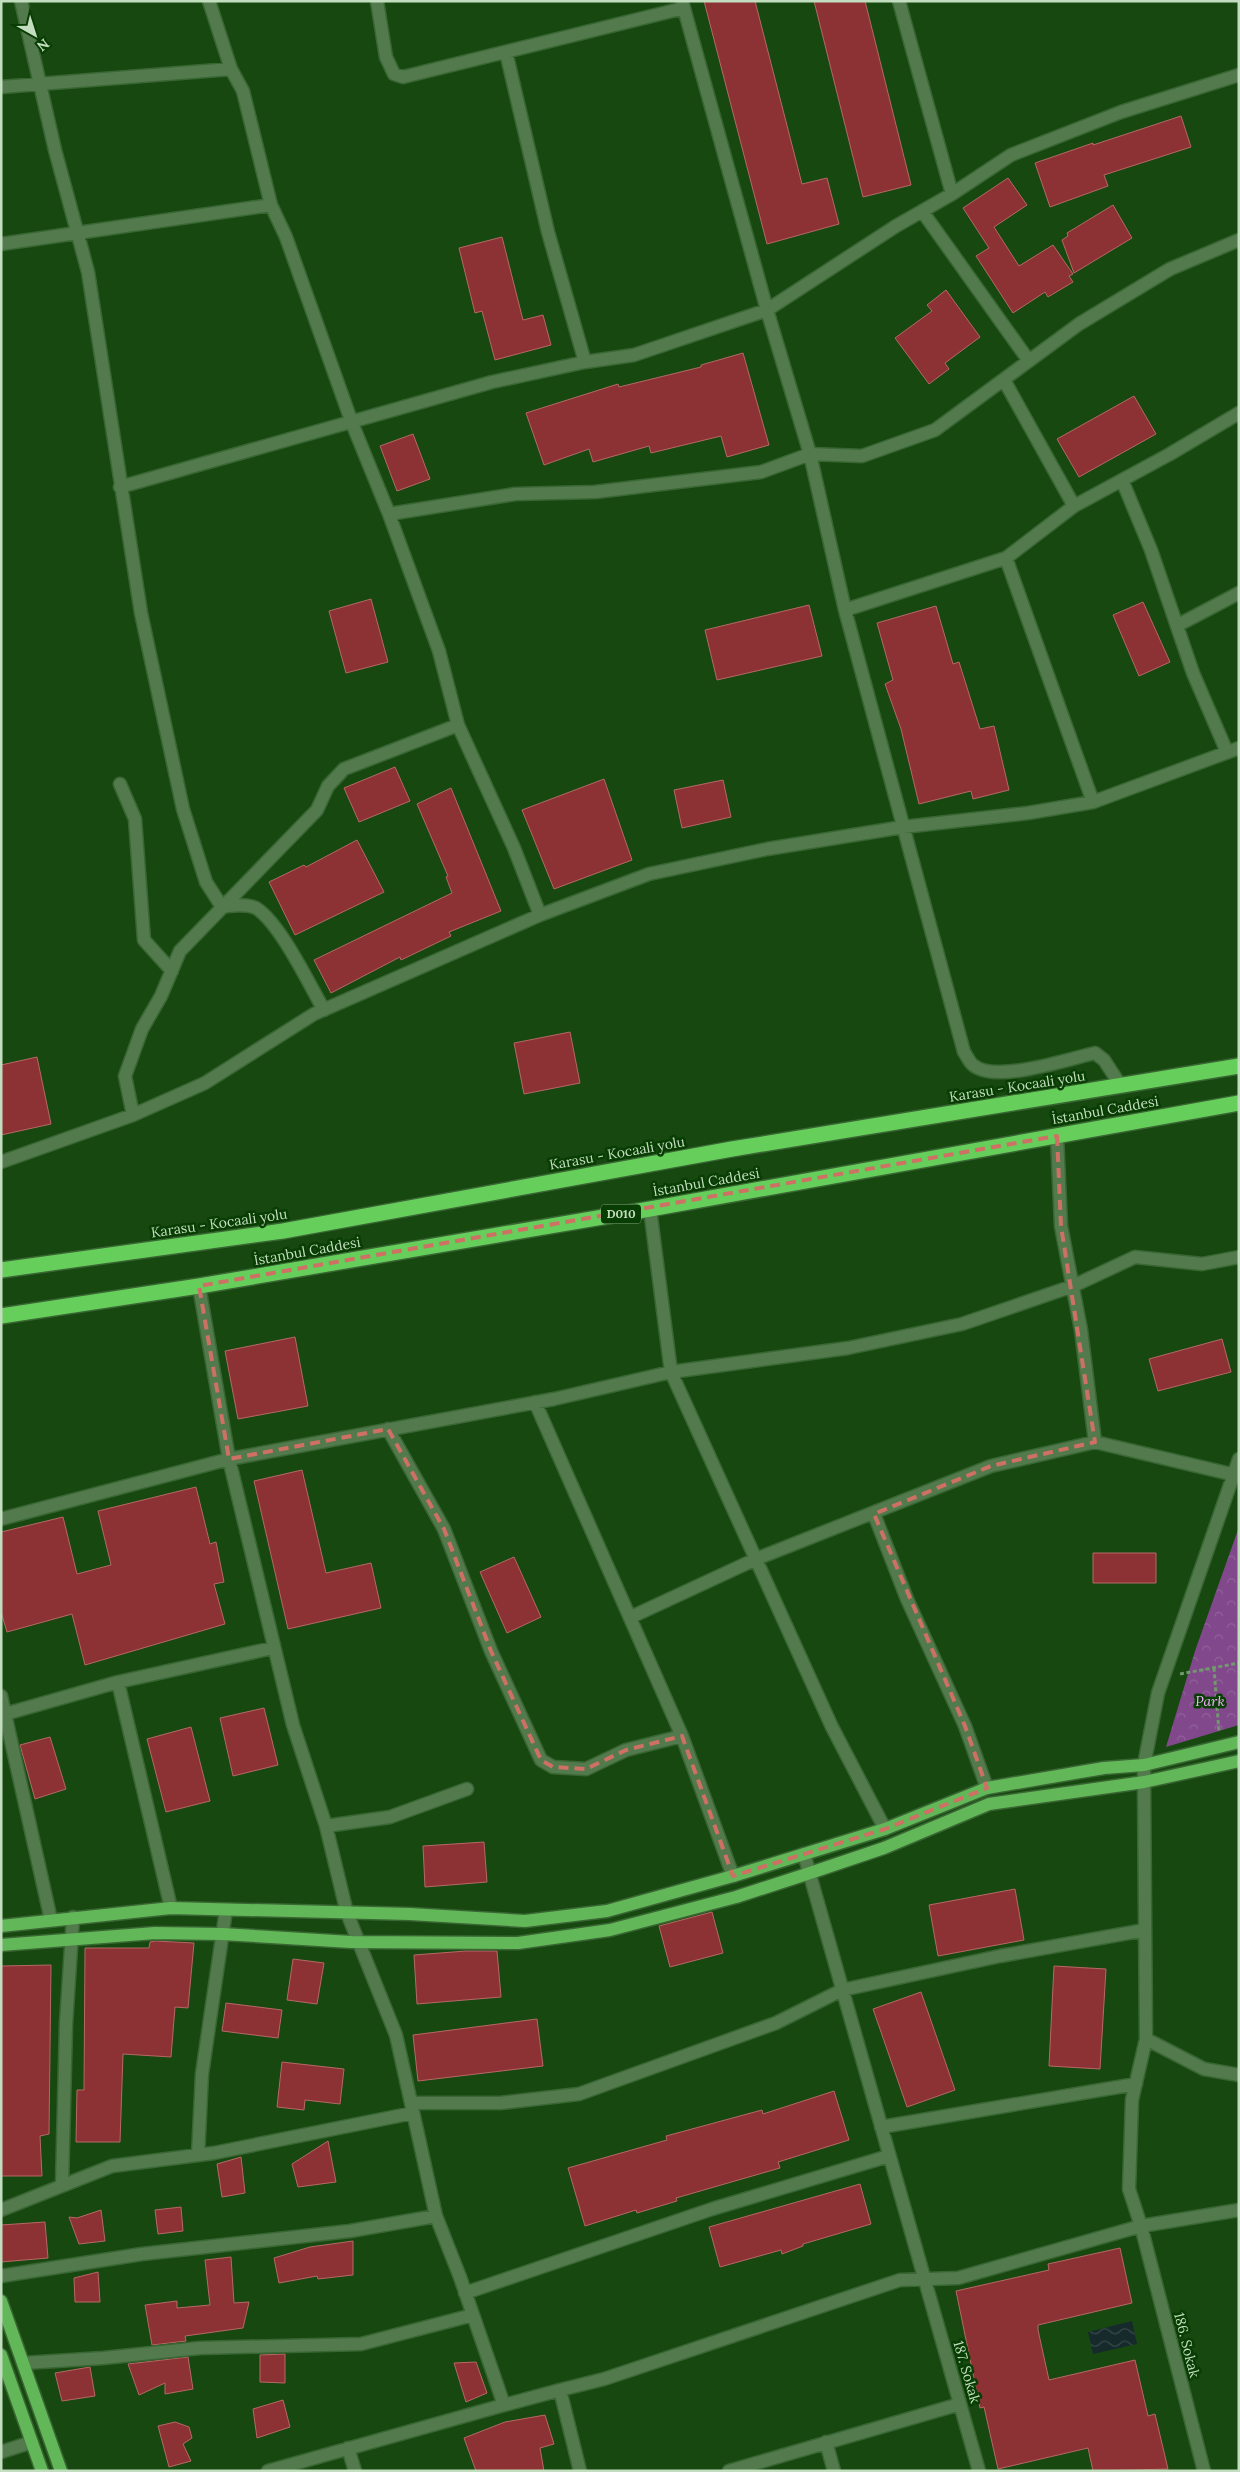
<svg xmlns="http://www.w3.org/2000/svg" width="1240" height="2472" font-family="Lora,serif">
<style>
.forest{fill:url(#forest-crowns)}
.water{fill:url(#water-waves)}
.building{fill:#8c3235;stroke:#b66866}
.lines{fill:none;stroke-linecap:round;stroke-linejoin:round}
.minor-casing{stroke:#396633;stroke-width:15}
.major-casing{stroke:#396633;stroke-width:15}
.highway-casing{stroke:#396633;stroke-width:18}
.path{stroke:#72986d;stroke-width:3;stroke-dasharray:4 2.5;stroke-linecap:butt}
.minor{stroke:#527a4d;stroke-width:12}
.major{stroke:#62b758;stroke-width:12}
.highway{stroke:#66ce5a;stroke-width:15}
.marked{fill:none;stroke:#ce7164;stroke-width:4;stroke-dasharray:10 6;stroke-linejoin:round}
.labels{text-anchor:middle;stroke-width:5;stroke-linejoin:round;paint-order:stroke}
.shield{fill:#083d03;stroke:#8bae87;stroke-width:1}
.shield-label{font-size:12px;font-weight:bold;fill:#c3debf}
.street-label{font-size:14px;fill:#c3debf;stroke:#083d03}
.park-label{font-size:14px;font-style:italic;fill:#f0affa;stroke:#083d03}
</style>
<defs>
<pattern id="forest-crowns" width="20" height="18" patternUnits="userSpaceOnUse" patternTransform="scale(1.25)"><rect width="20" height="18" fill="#81488b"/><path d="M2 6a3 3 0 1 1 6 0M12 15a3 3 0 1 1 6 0" fill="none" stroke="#91629a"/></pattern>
<pattern id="water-waves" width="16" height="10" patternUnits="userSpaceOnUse" patternTransform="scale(1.25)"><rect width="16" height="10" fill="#172a2b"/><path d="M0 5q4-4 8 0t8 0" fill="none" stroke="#374848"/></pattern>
</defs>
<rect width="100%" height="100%" fill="#164810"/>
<path class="forest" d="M1239,1527V1725L1166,1747L1195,1651Z"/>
<path class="water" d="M1132,2321L1137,2344L1093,2354L1088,2332Z"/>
<path class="building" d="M704,1H755L802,184L827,178L839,224L767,244Z
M814,1H865L911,185L863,197Z
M1181,116L1191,147L1104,175L1108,186L1050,207L1035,163L1093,143V145Z
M1008,178L1027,205L994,227L1019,266L1053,245L1073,274L1069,276L1073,282L1048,297L1045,292L1013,313L976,256L989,248L963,208Z
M1113,205L1132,238L1074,273L1062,240L1068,236L1067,233Z
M502,237L523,320L543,315L551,345L495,360L482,311L475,313L459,248Z
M946,290L980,337L945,363L949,369L929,384L895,338L932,311L927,305Z
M743,353L769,445L727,457L721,436L651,453L649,446L593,462L589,449L544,465L526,413L618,384L619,387L701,367V365Z
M1134,396L1156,434L1079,477L1057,439Z
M413,434L430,479L397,491L380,446Z
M371,599L388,662L346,673L329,611Z
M1143,602L1170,662L1139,676L1113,615Z
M809,605L822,656L717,680L705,630Z
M936,606L953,664L959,662L980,729L994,726L1009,790L973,799L971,791L919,804L901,729L885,684L893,680L877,623Z
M395,767L410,801L359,822L344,788Z
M604,779L632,860L554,889L522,810Z
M723,780L731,817L682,828L674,790Z
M451,788L501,911L449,932L451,936L401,960L400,957L331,993L314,960L452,893L446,877L448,876L417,804Z
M357,840L384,892L295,935L269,882L304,865L306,867Z
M570,1032L580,1083L524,1094L514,1043Z
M37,1057L51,1124L1,1135V1065Z
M295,1337L308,1406L238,1419L225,1351Z
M1222,1339L1231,1372L1158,1391L1149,1359Z
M302,1470L326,1573L371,1563L381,1608L288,1629L254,1481Z
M196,1487L210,1544L216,1542L224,1582L214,1584L225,1624L85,1665L72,1614L7,1632L1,1612V1532L63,1517L77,1574L111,1565L98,1511Z
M1093,1553H1156V1583H1093Z
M514,1557L541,1617L507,1633L480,1572Z
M264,1708L278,1765L233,1776L220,1718Z
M191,1727L210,1801L166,1812L147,1739Z
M50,1737L66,1789L35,1799L20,1745Z
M484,1842L487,1882L425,1887L423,1846Z
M1015,1889L1024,1940L938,1956L929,1905Z
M712,1912L723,1953L670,1967L659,1926Z
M155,1941L194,1943L188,2008L175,2007L171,2057L123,2054L120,2142H76L77,2090H84L85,1948H149L150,1942Z
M466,1951H497L501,1997L417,2004L414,1955Z
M293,1959L324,1963L317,2004L287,2000Z
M51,1965L49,2134L40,2136L42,2176H1V1966Z
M1054,1966L1106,1969L1100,2069L1049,2066Z
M921,1992L955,2090L907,2107L873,2009Z
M226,2003L282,2010L278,2038L222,2031Z
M537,2019L543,2066L418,2081L413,2035Z
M282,2062L344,2069L340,2104L305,2100L304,2110L277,2107Z
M834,2091L849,2140L778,2162L780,2168L676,2198L677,2201L637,2213L636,2210L585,2226L568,2168L667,2140L666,2136L762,2110L763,2114Z
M328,2141L336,2182L298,2187L292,2164Z
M241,2157L245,2193L222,2197L217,2164Z
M860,2184L871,2224L803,2244V2246L782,2254L781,2250L720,2267L709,2227Z
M181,2207L183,2231L158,2234L155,2210Z
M101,2210L105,2241L79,2244L69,2217L77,2218Z
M45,2222L48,2258L1,2262V2225Z
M353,2241V2275L318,2279L317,2276L279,2283L274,2258L310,2247Z
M1120,2248L1132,2303L1038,2325V2330L1049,2380L1135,2360L1148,2416L1155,2414L1168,2469L1093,2471L1088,2448L998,2469L984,2407L980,2408L956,2291L1049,2270L1048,2264Z
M231,2257L234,2303L249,2302L243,2328L185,2336L186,2341L152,2345L145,2305L177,2301V2308L210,2305L205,2260Z
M98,2272L100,2302H75L74,2278Z
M285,2354V2383L260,2382V2355Z
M188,2357L193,2389L165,2394V2383L139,2395L128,2364Z
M476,2362L487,2393L466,2402L454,2363Z
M90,2367L95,2396L62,2401L55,2373Z
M283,2400L290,2427L257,2438L253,2409Z
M545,2415L554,2444L540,2448L544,2471H476L464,2438L505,2422Z
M175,2422L189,2427L192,2438L183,2444L191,2461L169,2467L158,2426Z"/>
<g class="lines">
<defs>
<path id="minor" d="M21,1L55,150L88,272L141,613L183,809L206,882L222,907C231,905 247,904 256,908C280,923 309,984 324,1010
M209,1L231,69L243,91L271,205L286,237L352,423L389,514L439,651L458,725L514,848L540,915
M377,1L386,57L394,74L403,77L684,8
M899,1L952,194
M506,52L548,232L585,362
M1,87L231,69
M922,211L1029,361
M1,244L271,205
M1004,380L1074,506
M1122,480L1151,550L1193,673L1227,752
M120,487L492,382L585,362L634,355L767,310L682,1
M389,514L515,494L595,492L761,472L810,454L862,456L935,430L1079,324L1170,269L1239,240
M1006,558L1093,802
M845,610L1006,558L1074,506L1170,454L1239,413
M1178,625L1239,593
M120,784L135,819L144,940L172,971
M1121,1086L1104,1060L1095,1053C1068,1059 995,1084 973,1065C969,1062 967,1056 964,1052L845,610L810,454L767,310L896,226L952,194L1011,155L1121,112L1239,75
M133,1115L125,1076L142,1029L161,996L180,951L317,810L328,786L344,769L458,725
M1057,1136L1061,1226L1081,1330L1095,1442
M1,1162L133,1115L205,1083L314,1014L540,915L649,874L767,849L903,827L1028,813L1093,802L1239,748
M650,1209L671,1372L832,1727L885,1829
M199,1286L229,1459L293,1725L326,1826L347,1913L396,2035L436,2216L460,2277L504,2405L560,2390
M535,1402L682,1736L733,1876
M388,1429L444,1529L491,1651L541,1760L553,1767L586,1769L626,1750L682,1736
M1239,1459L1158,1693L1144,1765V1782L1146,2039L1204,2069L1239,2075
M874,1514L907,1599L965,1726L987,1788
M1,1519L229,1459L554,1399L671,1372L848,1348L962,1324L1073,1286L1135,1257L1202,1264L1239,1257
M631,1617L756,1559L991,1466L1095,1442L1239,1476
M118,1682L171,1908
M1,1696L51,1920
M5,1714L118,1682L273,1648
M326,1826L390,1817L467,1789
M804,1854L979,2471
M1146,2039L1132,2100L1129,2189L1141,2226L1204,2471
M411,2103H500L579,2094L776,2023L842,1990L1000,1956L1145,1930
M881,2127L1136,2084
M198,2155L202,2074L226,1910
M62,2185L66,2024L73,1917
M1,2210L112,2166L214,2153L413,2113
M1,2276L142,2254L350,2231L436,2216
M465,2293L712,2209L889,2156
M24,2363L103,2358L200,2348L361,2344L473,2315
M826,2442L834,2471
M348,2448L355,2471
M1,2452L32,2442
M268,2471L504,2405
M580,2471L560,2390L604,2379L900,2280L958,2278L1141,2226L1239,2210
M729,2471L960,2404"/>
<path id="major" d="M1,1926L171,1908L410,1914L525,1921L607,1911L733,1876L885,1829L987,1788L1104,1768L1144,1765L1239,1742
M1,1945L155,1933L222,1934L351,1942L518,1943L610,1930L736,1897L810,1873L884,1848L989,1804L1144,1782L1239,1761
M1,2301L61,2471
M1,2355L42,2471"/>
<path id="highway" d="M1,1270L283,1231L732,1149L1239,1066
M1,1316L199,1286L650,1209L1239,1103"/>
</defs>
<use href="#minor" class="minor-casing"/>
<use href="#major" class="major-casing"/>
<use href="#highway" class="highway-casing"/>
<path class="path" d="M1214,1668L1219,1732
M1180,1674L1239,1663"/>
<use href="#minor" class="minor"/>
<use href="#major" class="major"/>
<use href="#highway" class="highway"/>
</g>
<path class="marked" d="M1057,1136L1061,1226L1095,1442L991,1466L874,1514L965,1726L987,1788L885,1829L733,1876L682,1736L626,1750L586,1769L553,1767L541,1760L491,1651L444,1529L388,1429L229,1459L199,1286Z"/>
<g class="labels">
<rect class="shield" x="601" y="1204.5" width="40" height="19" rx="4"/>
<g class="shield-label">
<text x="621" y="1218">D010</text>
</g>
<g class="street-label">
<text transform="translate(1017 1086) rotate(-9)" y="5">Karasu - Kocaali yolu</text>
<text transform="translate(1105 1110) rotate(-10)" y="5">İstanbul Caddesi</text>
<text transform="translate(617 1153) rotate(-10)" y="5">Karasu - Kocaali yolu</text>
<text transform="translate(706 1182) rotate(-10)" y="5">İstanbul Caddesi</text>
<text transform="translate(219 1223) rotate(-8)" y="5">Karasu - Kocaali yolu</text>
<text transform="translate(307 1251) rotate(-10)" y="5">İstanbul Caddesi</text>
<text transform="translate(1187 2345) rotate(76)" y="5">186. Sokak</text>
<text transform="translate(967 2372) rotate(74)" y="5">187. Sokak</text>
</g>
<g class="park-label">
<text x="1210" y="1706">Park</text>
</g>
</g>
<rect width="1240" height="2472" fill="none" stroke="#c3debf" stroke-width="5"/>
<g transform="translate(35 35) rotate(141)" stroke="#083d03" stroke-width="4" paint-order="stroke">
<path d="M0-4L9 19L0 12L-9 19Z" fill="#c3debf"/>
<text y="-8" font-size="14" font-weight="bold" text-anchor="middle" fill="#c3debf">N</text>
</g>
</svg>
